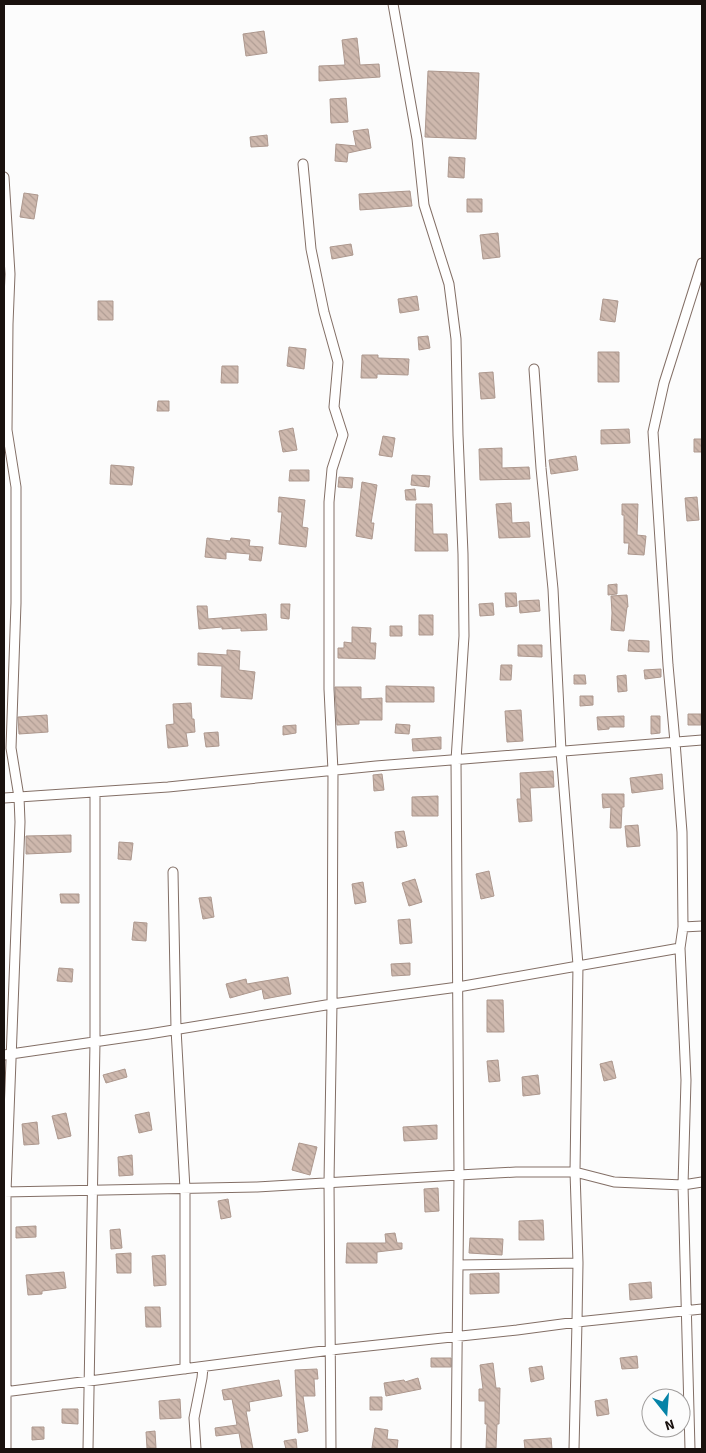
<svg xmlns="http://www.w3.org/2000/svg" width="706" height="1453" font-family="'Source Sans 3',sans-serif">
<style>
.building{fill:url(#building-back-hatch);stroke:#ad988e}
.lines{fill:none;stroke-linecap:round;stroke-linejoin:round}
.minor-casing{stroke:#836f66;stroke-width:11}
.minor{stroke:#fff;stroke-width:9}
</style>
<defs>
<pattern id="building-back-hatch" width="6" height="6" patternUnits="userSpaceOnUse" patternTransform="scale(1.25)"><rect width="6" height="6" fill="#ceb8ad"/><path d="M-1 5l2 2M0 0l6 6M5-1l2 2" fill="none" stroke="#b09d94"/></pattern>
</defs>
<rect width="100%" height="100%" fill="#fcfcfc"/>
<path class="building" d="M264,31L267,53L246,56L243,34Z
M357,38L360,65L379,64L380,77L319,81V66L345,65L342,40Z
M428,71L479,73L476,139L425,137Z
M346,98L348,122L331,123L330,99Z
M368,129L371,148L348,153L347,162L335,161L336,144L356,146L353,131Z
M267,135L268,146L251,147L250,137Z
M449,157L465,158L464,178L448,177Z
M410,191L412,206L360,210L359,194Z
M24,193L38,195L34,219L20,217Z
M467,199H482V212H467Z
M498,233L500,257L483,259L480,235Z
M351,244L353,255L332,259L330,247Z
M417,296L419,310L400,313L398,299Z
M603,299L618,301L615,322L600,320Z
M98,301H113V320H98Z
M428,336L430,348L419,350L418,337Z
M289,347L306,349L304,369L287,366Z
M598,352H619V382H598Z
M362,355H378V358L409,359L408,375L377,374V378H361Z
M222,366H238V383H221Z
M493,372L495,398L481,399L479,373Z
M158,401H169V411H157Z
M293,428L297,450L283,452L279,431Z
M629,429L630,443L601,444V430Z
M383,436L395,438L392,457L379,455Z
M694,439H702V452H694Z
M502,448V468L529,467L530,479L480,480L479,449Z
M576,456L578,470L551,474L549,460Z
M111,465L134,467L132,485L110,484Z
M290,470H309V481H289Z
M412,475L430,476L429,487L411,485Z
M339,477L353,478L352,488L338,487Z
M362,482L377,485L371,523H374L372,539L356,536Z
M415,489L416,500H406L405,490Z
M279,497L305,500L302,527L308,528L306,547L279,544L282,512H278Z
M697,497L699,520L687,521L685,498Z
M511,503L512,523L529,522L530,537L499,538L496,504Z
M416,504H432L433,534H447L448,551H415Z
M622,504H638L637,535L646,536L644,555L628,554L629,543H624V515H622Z
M207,538L230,541L231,538L250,540L249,546L263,547L261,561L249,560L250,554L226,552V559L205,557Z
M617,584V594L608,595V585Z
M505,593H516L517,606L506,607Z
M627,595L628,607H627L624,631L611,630L612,613L611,596Z
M539,600L540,611L520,613L519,601Z
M493,603L494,615L480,616L479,604Z
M281,604H290L289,619L281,618Z
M197,606H207L208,619L266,614L267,630L241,631V628L222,629V627L199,629Z
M419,615H433V635H419Z
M390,626H402V636H390Z
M352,627L371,628L370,643H376L375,659L338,658V648H344V642L352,643Z
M629,640L649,641V652L628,651Z
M518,645H542V657L518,656Z
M227,650L240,651L239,670L255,672L252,699L221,697L222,666L198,665V653L227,655Z
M501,665H512L511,680H500Z
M661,669V677L645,679L644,670Z
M574,675H585L586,684H574Z
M626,675L627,691L618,692L617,676Z
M386,686L434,687V702H386Z
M335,687H361V699L382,698V720H359V724L337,725Z
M580,696H593V705L580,706Z
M191,703L192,719H194L195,732L186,733L188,746L168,748L166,725L174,724L173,704Z
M521,710L523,741L507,742L505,711Z
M688,714H701V725H688Z
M47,715L48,732L19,734L18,717Z
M624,716V727H609V729L598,730L597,717Z
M651,716H660V733L651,734Z
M396,724L410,725L409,734L395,733Z
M296,725V733L283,735V726Z
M218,732L219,746L206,747L204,733Z
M441,737V749L413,751L412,739Z
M553,771L554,787L530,788L532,821L519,822L517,799H521L520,773Z
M382,774L384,790L374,791L373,775Z
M662,774L663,789L632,793L630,778Z
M602,794H624V807H622L621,828H610L611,807L603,808Z
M438,796V816H412V797Z
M638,825L640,846L627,847L625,826Z
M404,831L407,846L397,848L395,832Z
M71,835V852L26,854V836Z
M119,842L133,843L131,860L118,859Z
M489,871L494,896L481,899L476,874Z
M415,879L422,902L409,906L402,883Z
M363,882L366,902L355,904L352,884Z
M60,894H79V903H61Z
M211,897L214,917L203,919L199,898Z
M410,919L412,943L400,944L398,920Z
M134,922L147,923L146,941L132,940Z
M410,963V975L392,976L391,964Z
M59,968L73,969L72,982L57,981Z
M288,977L291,994L264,999L262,989L230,998L226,984L246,979L247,984Z
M487,1000H503L504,1032H487Z
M498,1060L500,1081L489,1082L487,1061Z
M612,1061L616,1078L604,1081L600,1064Z
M125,1069L127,1077L106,1083L103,1075Z
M538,1075L540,1094L523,1096L522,1077Z
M149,1112L152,1130L139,1133L135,1115Z
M66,1113L71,1136L58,1139L52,1116Z
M37,1122L39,1144L24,1145L22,1124Z
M437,1125V1139L404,1141L403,1127Z
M299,1143L317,1147L310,1175L292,1170Z
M132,1155L133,1175L119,1176L118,1157Z
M438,1188L439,1211L425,1212L424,1189Z
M228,1199L231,1217L221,1219L218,1201Z
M543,1220L544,1240H519V1221Z
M36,1226V1237L16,1238V1227Z
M120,1229L122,1248L111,1249L110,1230Z
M395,1233L397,1243H402V1249L377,1252V1263H346L347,1243H386L385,1234Z
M470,1238L503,1239L502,1255L469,1253Z
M131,1253V1273H117L116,1254Z
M165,1255L166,1285L154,1286L152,1256Z
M64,1272L66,1288L42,1291V1294L28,1295L26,1275Z
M499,1273V1293L470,1294V1274Z
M651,1282L652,1298L630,1300L629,1284Z
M145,1307H160L161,1327H146Z
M637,1356L638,1368L622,1369L620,1358Z
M431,1358H451V1367H431Z
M493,1363L496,1388H500L499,1424H497L496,1448H486L487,1424H485V1401H479V1389H483L480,1365Z
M542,1366L544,1379L531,1382L529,1368Z
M317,1369L318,1379H314L315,1396H303L308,1431L298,1433L295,1370Z
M418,1378L421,1389L386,1396L384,1383L404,1380L405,1382Z
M279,1380L282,1396L249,1402L250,1411H246L253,1449H242L239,1433L216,1436L215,1428L237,1425L232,1399L224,1400L222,1390Z
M370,1397H382V1410H370Z
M180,1399L181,1418L160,1419L159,1401Z
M607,1399L609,1414L597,1416L595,1401Z
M62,1409H78V1424L62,1423Z
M32,1427H44V1439L32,1440Z
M375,1428L388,1430L387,1439L398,1440L397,1449L372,1448Z
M155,1431L156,1448H147L146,1432Z
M551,1438L552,1449H525L524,1440Z
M296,1439L297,1449H286L284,1441Z"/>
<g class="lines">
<defs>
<path id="minor" d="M303,164L311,249L324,312L338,362L334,407L343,435L332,469L329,502V689L333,771L332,1004L329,1182L331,1449
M4,177L10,274L8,324L7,430L16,487V603L11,748L19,797L20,822L6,1192V1449
M534,369L541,468L553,589L561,751L578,965L575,1172L578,1263L577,1322L574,1449
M4,798L168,787L376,766L702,740
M173,872L176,1029L185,1189V1369
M683,927L702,926
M4,1055L149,1034L332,1004L458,987L680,948
M4,1192L257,1187L459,1175L456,760L464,636L463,554L458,435L456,339L449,284L424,205L417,139L393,4
M458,1265L578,1263
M4,1392L331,1350L517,1330L577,1322L702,1309
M88,1449L95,1042V792
M196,1449L194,1418L202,1378L203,1367
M456,1449L459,1175L516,1172H575L614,1182L683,1185L702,1182
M690,1449L683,1185L686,1080L680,948L683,927L682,832L675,742L668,665L653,432L664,383L702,263"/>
</defs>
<use href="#minor" class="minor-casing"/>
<use href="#minor" class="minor"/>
</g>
<rect width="706" height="1453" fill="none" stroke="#19110e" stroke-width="10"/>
<g transform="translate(666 1413) rotate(163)"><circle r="24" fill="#fcfcfc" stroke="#a19e9d"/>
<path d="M0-4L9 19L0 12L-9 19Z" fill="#0583a7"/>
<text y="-8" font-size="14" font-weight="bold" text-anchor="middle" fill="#19110e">N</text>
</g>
</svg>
